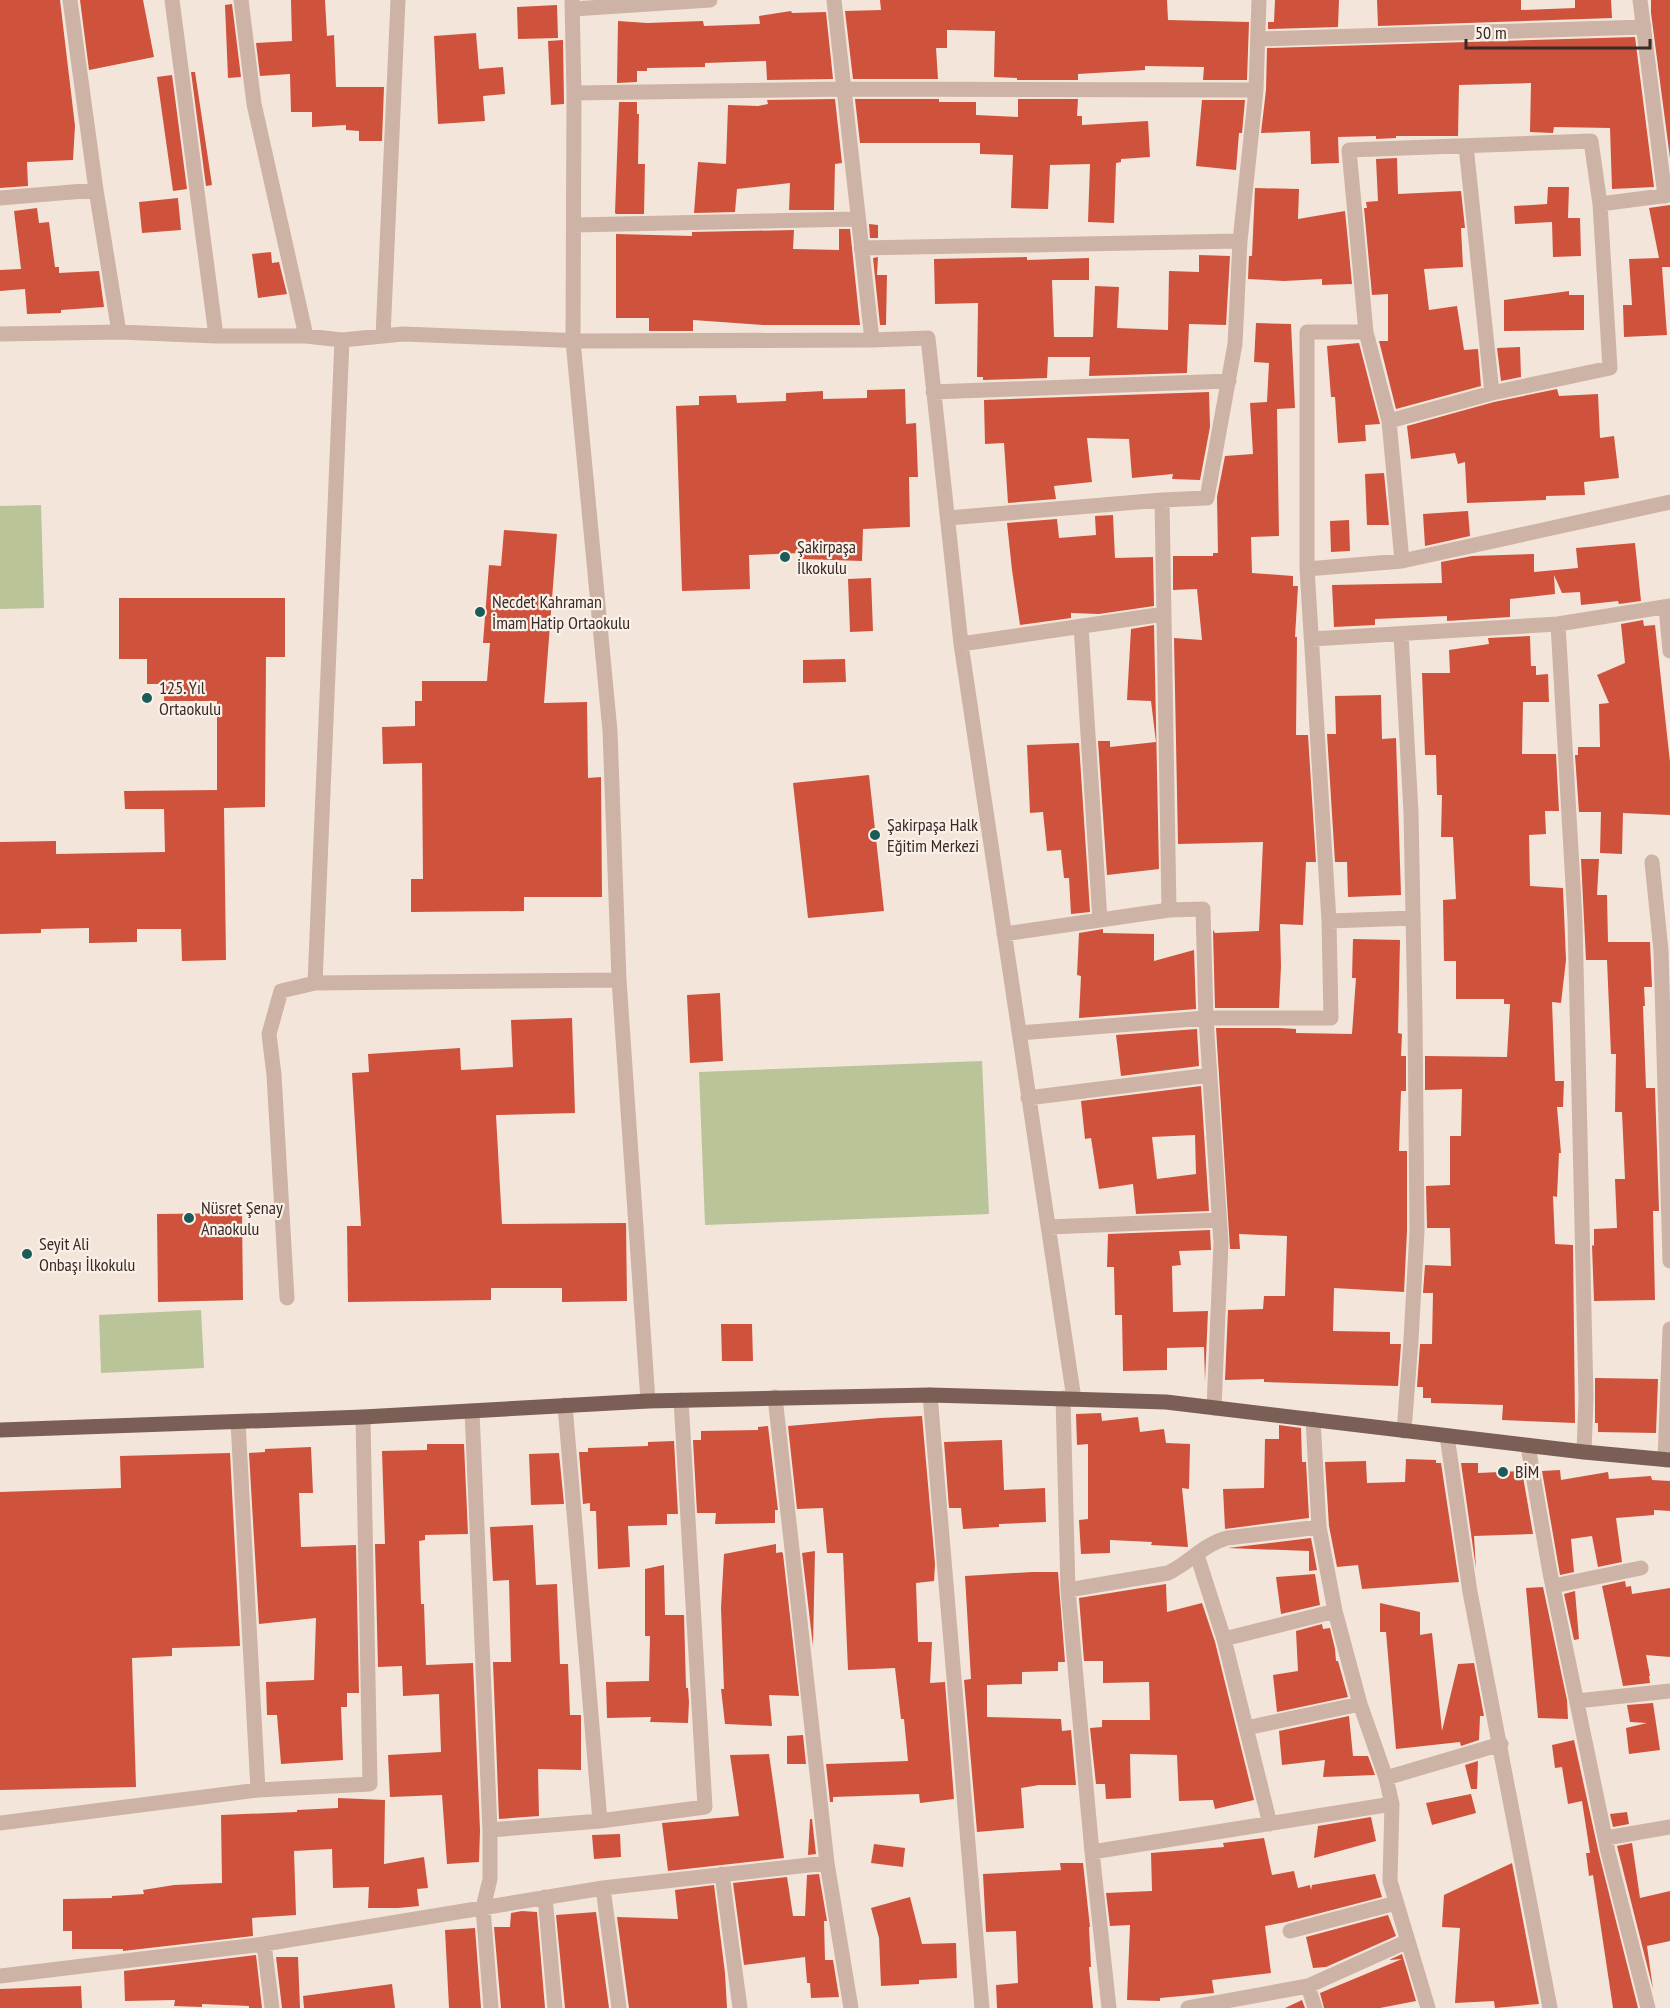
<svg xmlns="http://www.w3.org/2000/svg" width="1670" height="2008" font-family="'PT Sans Narrow',sans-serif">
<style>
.green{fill:#b9c499}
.building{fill:#cf523c;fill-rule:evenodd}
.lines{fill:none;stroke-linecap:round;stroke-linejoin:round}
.minor{stroke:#cdb3a5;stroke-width:15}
.major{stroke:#7b5f56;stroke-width:15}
.poi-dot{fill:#195c5a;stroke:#fbf0e7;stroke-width:2}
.labels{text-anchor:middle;stroke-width:4.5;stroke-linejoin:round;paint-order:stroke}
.poi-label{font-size:18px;fill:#382a27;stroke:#fbf0e7;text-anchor:start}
</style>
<rect width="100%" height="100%" fill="#f4e5da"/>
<path class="green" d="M41,505L44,608L0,609V506Z
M982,1061L989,1214L705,1225L699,1072Z
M201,1310L204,1368L101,1373L99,1315Z"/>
<path class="building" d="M0,0H60L75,126L73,160L27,162L28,186L0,188Z
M80,0H143L154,57L89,70Z
M291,0H325L327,36L334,35L336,87H384L382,141H359V131L346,130V125L312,127V112H291L290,74L260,76L256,43L292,41Z
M880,0H1167L1168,20L1249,22L1247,80H1203L1204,67L1145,66V70L1078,74V80H1017V78L994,77L995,31L947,30V48H936L938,79H853L845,11L881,10Z
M1275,0H1339L1338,27L1268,29V22H1274Z
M1377,0H1521V10L1575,8V0H1611L1612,18L1378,26Z
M1651,0H1670V158L1651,13Z
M232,4L241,77L228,78L225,5Z
M557,5L558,38L518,39L517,7Z
M791,11L792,13L826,12L833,79L767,80L766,61L705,63V67L647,68V71H637V82L617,83L618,21L647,23L703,21L704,26L760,24L759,16Z
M476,33L479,69L503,67L505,94L483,96L485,121L438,124L434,36Z
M1635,37L1654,187L1612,189L1610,128L1554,127L1553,133L1530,132L1531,83L1459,85L1458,136H1396V138L1376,139V136L1338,137L1339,163L1311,164L1310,131L1261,133L1266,90L1267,48Z
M563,40L564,104L551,105L548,41Z
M191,72H195L212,185L206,186Z
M172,75L187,189L173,191L157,77Z
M835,99L842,163L835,164L834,210H789L790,183L737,189L735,212L694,213L698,162L726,164L728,105L758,106L768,104L767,100Z
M855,99H939V102H976V115L1018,117V99H1078L1077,116H1082V125L1148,121L1150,157L1121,159V162L1116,163L1114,223L1088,222L1090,164L1050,165L1048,209L1011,208L1013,155L980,154V143H860Z
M1202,100H1245L1242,133H1239L1236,170L1196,166Z
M619,102H637V114H639L638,164H645L644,214H616L615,213Z
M1397,158L1398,194L1461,191L1465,228H1461L1463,267L1424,269L1429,310L1457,306L1464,350L1478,349L1481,386L1396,409L1379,341H1388V294L1372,295L1364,208H1367L1366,202L1378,201L1376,159Z
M1548,187H1569L1568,218H1580L1581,256L1553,257L1552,222L1515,224L1514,206L1547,204Z
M1255,188L1299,189L1298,219L1345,211L1352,284L1322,285V279L1284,281L1248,279L1249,256H1252Z
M178,198L181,230L142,233L139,202Z
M1670,205V267H1662L1667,335L1624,337L1623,305H1632L1629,259L1659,258L1649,208Z
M37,208L39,223L49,222L55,267H59V273L99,271L104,307L61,310V313L27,314L25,289L0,291V270L21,269L14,211Z
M869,224L878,225V238H870Z
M839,229H850L860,325H763L693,320V331H649V318H616V234L692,236V232L794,230L793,249L839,250Z
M271,252L272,263L279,262L287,294L258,298L252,254Z
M1199,255L1230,256L1226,325L1189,324L1187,373L1089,376L1090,357H1048L1047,378L983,380V377H977L978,303L935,304L934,259L1027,257V260L1089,258V280H1052L1054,337H1093L1095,286L1119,287L1117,328L1168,330L1169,271L1199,272Z
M878,257L877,275H887L886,325H880L873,258Z
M1569,291V295H1584V330L1504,331V300Z
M1256,323L1291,324L1295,408L1277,409L1279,536L1251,537L1252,573L1293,576V586H1298L1295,637H1297L1296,735H1308L1316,862H1306L1303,925L1280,924L1281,966L1279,1008H1215L1213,930L1215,933L1259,931L1263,842L1178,844L1174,638L1202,640L1197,589L1173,590V556H1213V553H1218L1217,497L1225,456L1253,454L1250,403L1267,402L1269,363L1254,362Z
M1359,343L1380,424L1365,425L1366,441L1338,443L1335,397H1331L1327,346Z
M1520,347L1521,377L1501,381L1497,348Z
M905,389L906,424L916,423L918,477H909L910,527L863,529L862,561L802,559V553L749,555L750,589L682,591L676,406L699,405V396L736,395L737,403L786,401V393L823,391V399L867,398V390Z
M1557,389L1559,396L1598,394L1600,438L1614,436L1619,478L1584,482L1585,495L1546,496V500L1467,503L1465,462L1458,464L1455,453L1411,459L1407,426L1494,402Z
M1209,392L1210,427L1200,480L1172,479L1173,474L1132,478L1129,439L1087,438L1092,482L1054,486L1056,499L1008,503L1004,443L985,444L984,400Z
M1384,473L1389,525H1367L1365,474Z
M1468,511L1470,536L1425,546L1423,514Z
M1113,515L1115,558L1153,557L1154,606L1099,614L1071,613V618L1020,625L1012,570L1007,523L1057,519L1059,538L1096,535L1095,516Z
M1349,520L1350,551L1331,552L1330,521Z
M504,530L557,534L544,703L587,702L588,778L601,777L602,897H524V911L411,912V879H423L422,763L383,764L382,727L415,726V701H422V681H487L490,643H483L489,565L501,566Z
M1635,543L1641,601L1619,604L1618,601L1581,605L1580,592L1562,593L1554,575L1555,594L1510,599V617L1447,621V616L1375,619V625L1334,627L1332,585L1442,583L1441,562L1472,556L1534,554V572L1578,568L1576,548Z
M871,578L873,631L850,632L848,579Z
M119,598H285V657H266L265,807L224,808L226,960L182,961L181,929H137V942L89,943V928L41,929V933L0,934V842L56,841V854L165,852L164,809H125L124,791L217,790V701H164V684H147V659H119Z
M1643,620L1644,626L1655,625L1670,762V815L1623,813L1622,854L1600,853L1601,812H1579L1575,755H1578V747H1600L1599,704L1609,703L1597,675L1625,663L1621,624Z
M1154,625L1159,869L1107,875L1098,741H1110V747L1156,742L1151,701L1127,700L1131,629Z
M1530,636L1531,666H1536V675L1548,674L1549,702H1523L1522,754H1556L1559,811H1545L1546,834L1529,835L1530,886L1563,888L1566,960L1561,1003L1552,1002L1555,1081H1564L1563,1107H1557L1561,1153H1559L1557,1197L1553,1196L1555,1244L1573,1245L1575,1423L1502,1420L1503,1405L1431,1403V1398H1423V1387H1417L1420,1344H1432L1433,1293H1423L1425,1265L1451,1266L1450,1228H1427L1426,1186L1450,1185V1136H1461L1462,1089L1425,1090V1056L1507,1057L1510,1004H1504V999H1456V961H1444L1443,900L1456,899L1453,837H1441L1442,795H1437L1436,755H1425L1422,673H1450L1449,650L1489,644L1488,638Z
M845,659L846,682L803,683V660Z
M1381,695L1382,739L1396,738L1401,895L1348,897L1347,862H1335L1327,734H1336L1335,696Z
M1079,743L1090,912L1071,914L1069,878H1064L1061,850L1047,851L1043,812L1030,813L1027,745Z
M869,775L884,911L808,918L793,783Z
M1581,859H1599L1597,895H1607L1608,942H1650L1652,987H1644L1645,1006H1643L1646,1088H1655L1659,1211H1653L1655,1300L1594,1301L1592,1245L1594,1246V1229L1617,1228L1615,1179H1625L1622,1112H1615L1616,1054H1611L1607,960H1586Z
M1103,929V933L1154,934V961L1194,950L1196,1009L1079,1018L1081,976L1077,975L1079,933Z
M1353,939L1400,940L1398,1033L1402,1034L1401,1056H1406V1091H1401L1399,1151H1407V1231L1404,1292L1334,1288L1333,1331L1390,1332V1344H1401L1398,1386L1264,1382V1379L1225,1380L1228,1310L1263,1309L1264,1296H1285L1287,1236L1239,1234L1240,1249H1230L1216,1028H1279L1296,1029V1033L1352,1034L1356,978H1352Z
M720,993L723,1061L690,1063L687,995Z
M572,1018L575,1113L496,1115L502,1224L626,1223L627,1301L562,1302V1288H491V1300L348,1302L347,1226H361L352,1073L369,1072L368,1054L460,1048L461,1070L513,1067L511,1020Z
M1197,1029L1199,1066L1121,1076L1116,1035Z
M1201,1086L1209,1211L1136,1214L1133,1184L1099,1189L1091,1138L1085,1139L1081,1101ZM1195,1135L1196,1174L1157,1179L1152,1137Z
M242,1213L243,1300L158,1302L157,1214Z
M1210,1230L1211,1250L1179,1251L1181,1265L1172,1266L1173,1312L1208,1311L1205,1381L1204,1347L1167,1348V1370L1123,1371L1122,1315H1115L1114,1267H1107L1108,1234Z
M721,1324H752L753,1361H722Z
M1595,1378L1658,1379L1656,1433L1598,1432V1423H1595Z
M1101,1413L1102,1421L1138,1417L1140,1432L1164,1429L1166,1443L1190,1444L1189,1489L1182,1488L1188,1547L1151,1545L1152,1542L1110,1540V1553L1081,1554L1079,1520L1088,1519V1444L1077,1445L1076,1414Z
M922,1416L935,1564L934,1581L916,1583L918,1642H932L930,1683L945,1682L954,1799L920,1803L919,1794L833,1797V1802H830L826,1764L908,1761L904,1719H901L895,1668L848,1670L843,1553H827L823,1508L797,1509L788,1426L880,1418Z
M1279,1425L1301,1428L1302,1462H1306L1309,1518L1225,1529L1223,1489L1264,1488L1265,1439H1279Z
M768,1426L778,1510H775V1523L715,1524L716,1513H697L693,1440H701V1431L758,1430V1427Z
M1002,1440L1004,1490L1045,1488L1046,1522L999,1524V1527L963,1529L961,1508H949L944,1442Z
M674,1441L678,1514H667V1525L628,1526L630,1567L598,1569L596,1511H590V1503L583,1504L579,1452H588V1448L648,1446V1442Z
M427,1444H464L468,1534L425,1535V1540L419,1541L421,1604H424L426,1665L473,1663L480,1830L479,1862L447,1864L442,1795L390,1797L388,1755L441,1752L439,1694L403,1696L402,1666L378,1667L375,1544H385L382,1451L427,1450Z
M311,1447L313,1493H299L301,1547L356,1545L359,1693H347V1707H341L343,1760L281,1764L277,1715H267L266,1682L314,1680L316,1618L259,1624L249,1453L265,1452V1449Z
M230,1453L240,1646L172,1648V1656L132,1658L136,1787L0,1790V1492L121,1488L120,1456Z
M559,1453L564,1504L531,1505L529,1454Z
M1406,1459L1436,1460V1463H1441L1459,1582L1362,1589L1358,1565L1337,1567L1329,1526L1325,1462L1366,1461L1367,1483L1405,1482Z
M1461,1463H1478V1473L1522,1471L1533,1534L1474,1536L1476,1569Z
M1560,1470L1561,1480L1608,1472L1609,1479L1651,1476L1652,1480L1670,1481V1511L1654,1510V1515L1616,1518L1622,1562L1598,1567L1592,1536L1571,1539L1574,1572L1560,1575L1542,1471Z
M533,1525L536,1585L557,1584L560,1664H568L570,1715H581V1770L538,1769L539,1816L499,1819L493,1662H511L509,1580L493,1581L490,1527Z
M1311,1538L1317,1570L1309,1571V1551L1228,1548Z
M776,1544V1553L782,1552L783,1554L799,1696L769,1695L772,1726L725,1724L721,1689H724L721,1608L724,1554Z
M815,1551L813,1646L802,1553Z
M664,1565L665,1615H684L686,1688H688L689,1702L688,1723L650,1722L651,1717L607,1718L606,1682L649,1681L650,1636H645V1569Z
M1032,1572H1058L1065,1662H1058V1671L1022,1672V1684L987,1685V1717L1061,1719L1062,1731L1071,1730L1076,1785H1039L1021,1788L1024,1828L977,1832L964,1680L971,1679L965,1576Z
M1315,1574L1320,1605L1281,1614L1276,1577Z
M1625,1581L1626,1587L1631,1586L1632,1594L1670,1588V1657L1646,1655L1650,1676H1649L1650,1683L1623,1686L1602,1586Z
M1166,1584L1167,1612L1202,1603L1215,1642L1254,1800L1215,1809L1213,1800L1179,1801L1177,1755L1130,1754L1131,1798L1106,1799L1105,1784H1096L1090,1728L1102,1727V1720H1150L1149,1682L1103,1683V1661H1084L1079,1598Z
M1543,1587L1567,1700L1568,1719L1538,1718L1526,1588Z
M1575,1591L1579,1639L1574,1640L1564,1594Z
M1380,1603L1420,1612V1635L1432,1633L1442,1731L1458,1664L1474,1663L1484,1716H1480L1479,1740L1461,1746L1460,1742L1396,1749L1386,1632H1380Z
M1322,1624L1323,1629L1330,1628L1335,1649L1336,1661H1338L1348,1697L1277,1712L1273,1675L1298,1671L1296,1631Z
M1653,1703L1660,1750L1629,1754L1626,1728L1647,1723L1630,1722L1627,1705Z
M1349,1716L1353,1756H1368L1375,1775L1323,1777L1325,1760L1282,1765L1279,1731Z
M803,1735L806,1764H787V1736Z
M1574,1740L1599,1854L1638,2008H1613L1593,1875L1589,1876L1586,1853H1590L1582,1801L1568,1804L1562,1767L1555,1768L1552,1745Z
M769,1754L784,1858L668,1871L662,1823L739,1816L730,1755Z
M1478,1761L1477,1789H1471L1465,1765Z
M1471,1794L1476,1813L1432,1825L1426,1803Z
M338,1798L385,1800L384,1864L424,1857L428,1888L417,1889L419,1906L398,1908H368L369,1887L333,1888L332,1849L294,1851L296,1915L252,1918L253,1936L123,1951V1949H72V1931H63V1899L112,1898V1896L144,1894L143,1890L174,1885L222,1883L221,1815L297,1812V1810L338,1808Z
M1627,1812L1629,1824L1613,1827L1610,1814Z
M1371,1817L1376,1841L1314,1858L1318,1826Z
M810,1819H812L816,1854L808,1855Z
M620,1834L621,1857L594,1859L592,1835Z
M1264,1838L1272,1875L1294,1871L1298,1888L1310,1885L1311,1890L1312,1885L1375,1874L1382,1897L1286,1922L1265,1926L1271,1973L1212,1980L1214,1993L1160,1998V2001L1127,2000L1130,1925L1110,1926L1106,1893L1152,1891L1151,1853L1224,1847L1223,1843Z
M1632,1843L1640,1898L1670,1891V1941L1647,1946L1653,1989L1617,1846Z
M874,1844L905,1848L903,1867L871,1863Z
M1060,1863H1083L1090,1927H1089L1091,1967H1089L1093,2008H997L996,1985L1018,1983L1016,1931L986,1932L983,1874L1061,1870Z
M1512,1863L1539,2004L1495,2008L1494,2001L1455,2003L1460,1928L1442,1927L1444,1895Z
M819,1874L827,1921H824L825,1960H833L839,1997L811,1998L810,1983H807L805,1957L744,1965L733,1883L787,1877L793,1916H805L807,1875Z
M714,1885L725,1973L727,2008H629L617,1917L678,1919L675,1890Z
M910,1897L922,1944L956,1943L957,1978L919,1980V1984L881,1986L879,1938L871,1908Z
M522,1911L537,1912L545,2008H501L494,1927H510L511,1913Z
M596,1912L609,2008H565L556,1915Z
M1388,1915L1396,1936L1326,1967L1313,1968L1306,1937Z
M475,1928L481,2008H449L445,1930Z
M1402,1954L1416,2001L1380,2008H1324L1320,1993L1402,1959L1389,1960Z
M256,1955L262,2008H249V2006L202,2004V2007L174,2006L175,2000L125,2001L124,1971Z
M276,1957H298L300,2008H282Z
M392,1984L395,2008H304L303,1996Z
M81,1986L82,2008H0V1989Z
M1302,2000L1305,2008H1285Z"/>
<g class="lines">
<path class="minor" d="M70,0L96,190L119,332
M172,0L216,336
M241,0L254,104L306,336
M572,0L574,93L573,341L610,731L619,980L648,1401
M834,0L872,340
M1640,0L1665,196
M573,9L710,0
M1259,39L1644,27
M574,93L844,89L1256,90
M1466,146L1492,393
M0,198L96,190
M1600,204L1670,195
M574,225L858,219
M861,248L1240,241
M0,334L119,332L216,336H306L342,340L403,334L584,341L872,340L928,338L961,644L1074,1399
M383,336L398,0
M933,392L1229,381
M1389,421L1492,393L1610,368L1600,204L1591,141L1349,150L1366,332L1389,421L1402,561
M1162,500L1207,498L1235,344L1240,241L1256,90L1259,0
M948,518L1162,500L1169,910
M1307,569L1402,561L1670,502
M1666,607L1670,651
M1558,624L1575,920L1586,1398L1584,1452
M1081,626L1100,920
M1401,634L1411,812L1415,1016L1417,1231L1411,1340L1404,1431
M1312,639L1558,624L1670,606
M961,644L1164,614
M1652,862L1661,951L1670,1261
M1329,921L1413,918
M1004,934L1169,910L1203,909L1206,1018L1019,1033
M315,983L619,980
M1028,1098L1210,1075
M1048,1227L1219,1220
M287,1298L274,1075L269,1034L281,991L315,983L342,340
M930,1395L982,2008
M775,1397L827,1863L851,2008
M1063,1398L1068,1590L1092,1852L1109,2008
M1214,1408L1221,1243L1206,1018H1331L1329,921L1307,569V332H1366
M472,1411L490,1830L600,1821L565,1405
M1313,1419L1319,1527L1335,1611L1360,1704L1386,1778L1392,1804L1390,1881L1428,2008
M238,1422L258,1790L370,1784L363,1417
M1447,1436L1470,1592L1550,2008
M1528,1446L1550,1573L1608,1852L1648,2008
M1665,1460L1670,1329
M1197,1555L1224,1639L1270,1824
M1553,1586L1641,1568
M1068,1590L1168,1573C1189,1563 1204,1544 1227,1538L1319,1527
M1224,1639L1335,1611
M1577,1701L1670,1691
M1246,1728L1360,1704
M1386,1778L1501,1744
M600,1821L705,1807L681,1400
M0,1823L258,1790
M490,1830V1879L483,1908L491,2008
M1606,1838L1670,1827
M1092,1852L1392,1804
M722,1874L740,2008
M603,1888L619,2008
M545,1897L555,2008
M1290,1931L1396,1903
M264,1944L272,2008
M0,1976L264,1944L603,1888L827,1863
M1308,1986L1315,2008
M1188,2008L1308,1986L1408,1941"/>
<path class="major" d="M0,1430L363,1417L648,1401L930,1395L1166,1402L1584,1452L1670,1460"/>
</g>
<g class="poi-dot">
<circle cx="785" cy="557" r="6"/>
<circle cx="480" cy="612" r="6"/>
<circle cx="147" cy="698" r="6"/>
<circle cx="875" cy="835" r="6"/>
<circle cx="189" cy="1218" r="6"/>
<circle cx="27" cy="1254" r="6"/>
<circle cx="1503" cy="1472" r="6"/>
</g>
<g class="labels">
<g class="poi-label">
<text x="797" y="553">Şakirpaşa<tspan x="797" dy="21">İlkokulu</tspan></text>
<text x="492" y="608">Necdet Kahraman<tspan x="492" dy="21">İmam Hatip Ortaokulu</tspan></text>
<text x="159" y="694">125. Yıl<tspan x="159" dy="21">Ortaokulu</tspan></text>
<text x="887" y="831">Şakirpaşa Halk<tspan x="887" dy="21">Eğitim Merkezi</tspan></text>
<text x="201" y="1214">Nüsret Şenay<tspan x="201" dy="21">Anaokulu</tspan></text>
<text x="39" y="1250">Seyit Ali<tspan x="39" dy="21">Onbaşı İlkokulu</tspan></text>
<text x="1515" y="1478">BİM</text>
</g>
</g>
<path d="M1466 39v9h184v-9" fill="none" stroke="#382a27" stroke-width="3"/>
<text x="1475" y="39" font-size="18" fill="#382a27" stroke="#fbf0e7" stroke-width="4.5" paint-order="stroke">50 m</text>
</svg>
